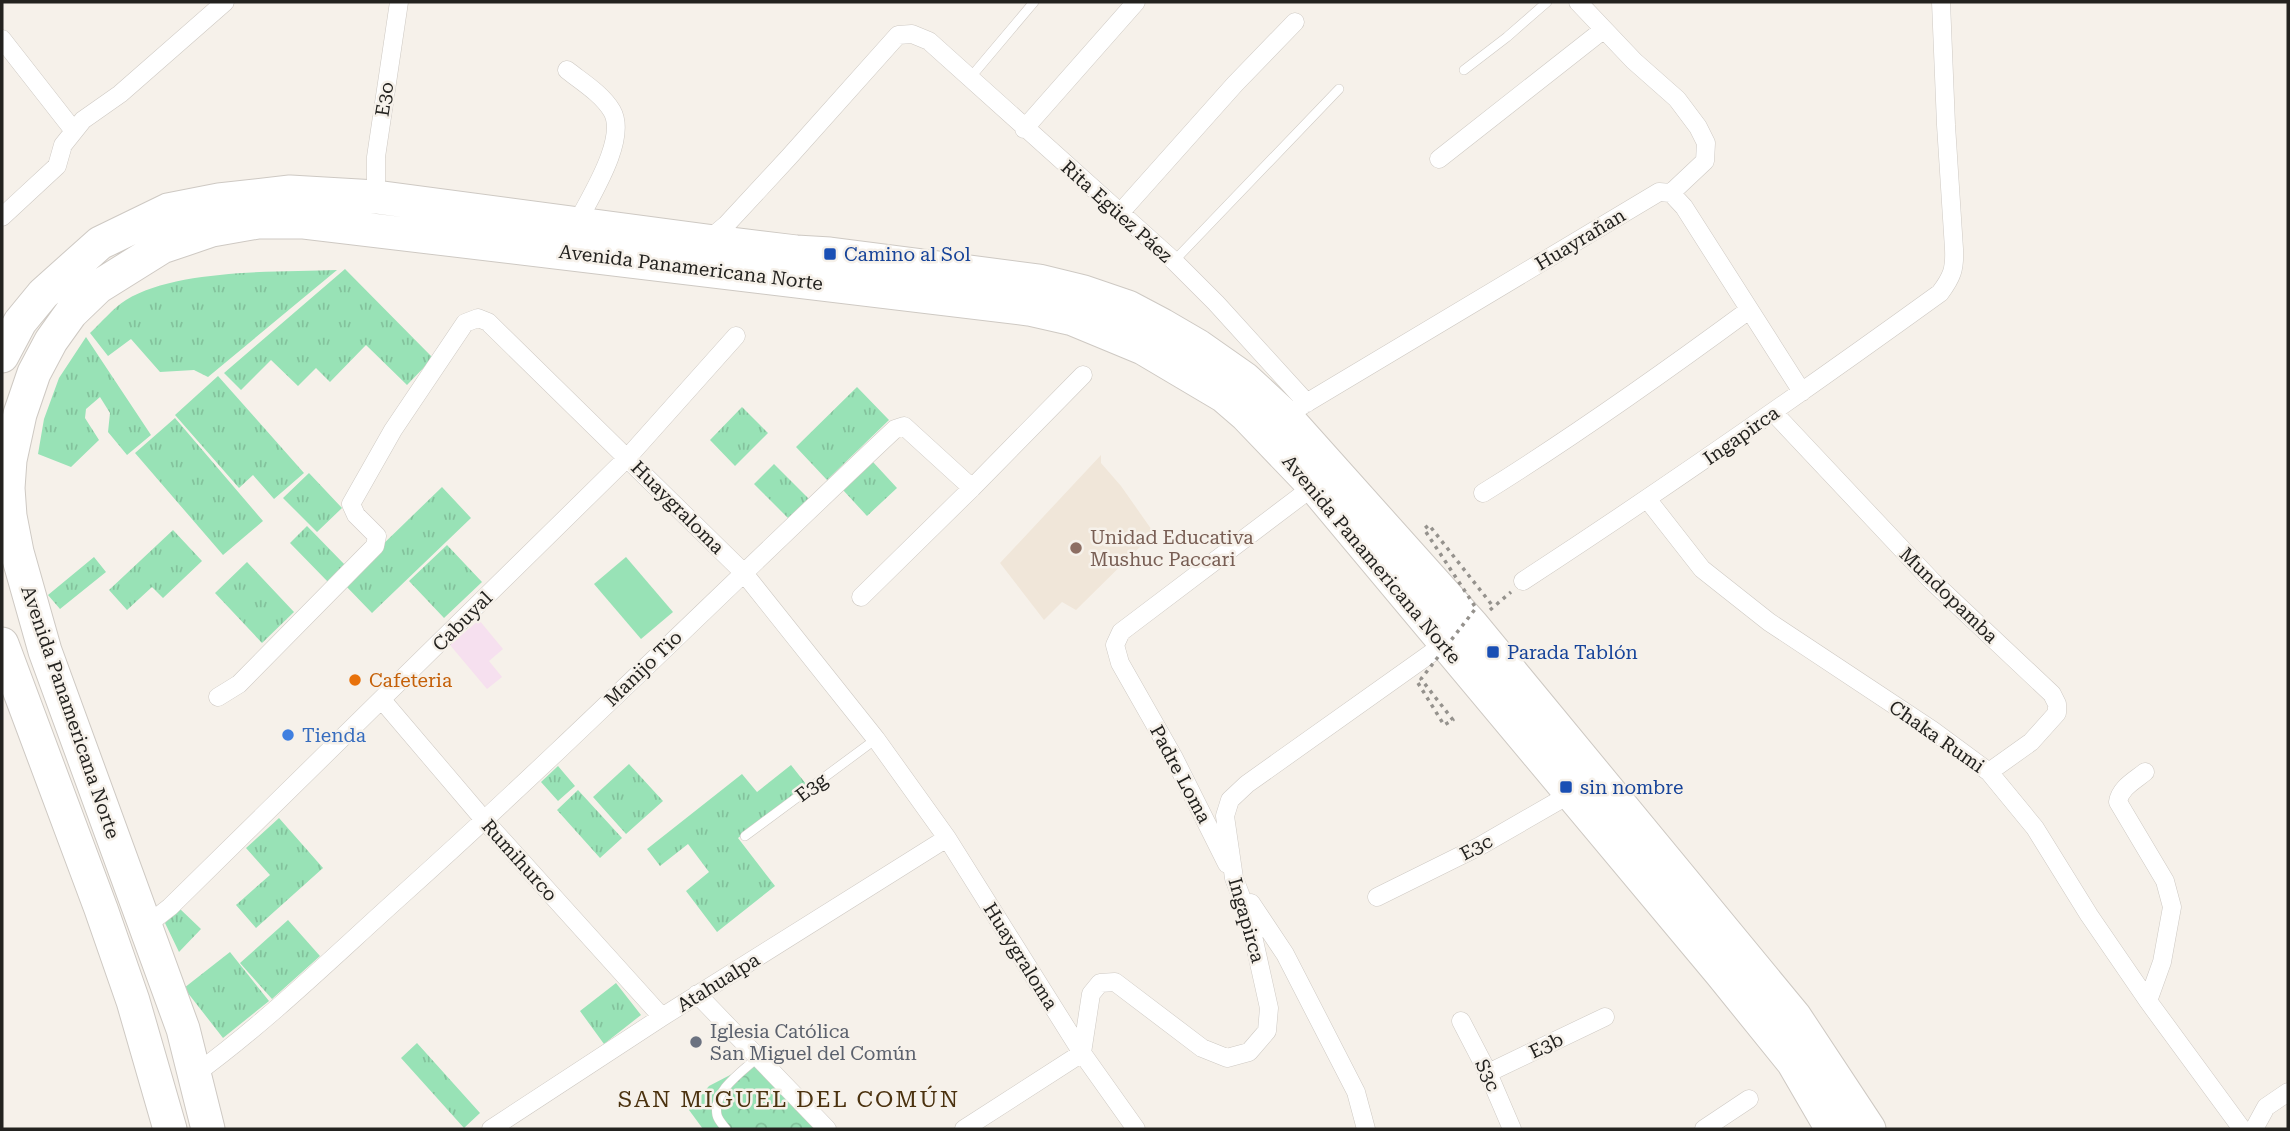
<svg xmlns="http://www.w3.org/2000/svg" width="2290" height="1131" font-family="'Roboto Serif',serif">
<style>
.industrial{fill:#f6e0ef}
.built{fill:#f0e6d9}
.grass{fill:url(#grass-tufts)}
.park{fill:url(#park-crowns)}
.garden{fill:#98e2b6}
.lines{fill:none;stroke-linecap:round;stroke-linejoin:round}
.lane-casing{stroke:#cec9c3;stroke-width:10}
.street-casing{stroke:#cec9c3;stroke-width:19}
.highway-casing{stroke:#cec9c3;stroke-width:35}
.path{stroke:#95928d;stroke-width:3.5;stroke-dasharray:3.5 5;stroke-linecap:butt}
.lane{stroke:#fff;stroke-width:9}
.street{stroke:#fff;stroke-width:18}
.highway{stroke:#fff;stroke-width:33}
.path-bridge{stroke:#95928d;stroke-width:3.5;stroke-dasharray:3.5 5;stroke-linecap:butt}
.transit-dot{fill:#1a4fb4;stroke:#f6f1ea;stroke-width:2.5}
.education-dot{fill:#8d6e63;stroke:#f6f1ea;stroke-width:2.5}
.food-dot{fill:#e8710a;stroke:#f6f1ea;stroke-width:2.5}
.shop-dot{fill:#3f7fe0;stroke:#f6f1ea;stroke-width:2.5}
.worship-dot{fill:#6b7280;stroke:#f6f1ea;stroke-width:2.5}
.labels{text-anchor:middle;stroke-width:5;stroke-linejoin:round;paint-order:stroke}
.street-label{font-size:19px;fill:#23221f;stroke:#f6f1ea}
.transit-label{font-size:19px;fill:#164399;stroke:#f6f1ea;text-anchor:start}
.education-label{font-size:19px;fill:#785e54;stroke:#f6f1ea;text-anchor:start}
.food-label{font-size:19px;fill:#c56008;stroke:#f6f1ea;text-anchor:start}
.shop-label{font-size:19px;fill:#366cbe;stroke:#f6f1ea;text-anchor:start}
.worship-label{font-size:19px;fill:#5b616d;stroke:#f6f1ea;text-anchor:start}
.quarter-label{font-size:23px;letter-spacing:2px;fill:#4b320f;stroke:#f6f1ea}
</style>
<defs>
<pattern id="grass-tufts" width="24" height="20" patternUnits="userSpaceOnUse" patternTransform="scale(1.75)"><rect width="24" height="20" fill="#98e2b6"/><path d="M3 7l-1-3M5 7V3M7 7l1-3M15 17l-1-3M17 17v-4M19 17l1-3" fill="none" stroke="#83c29c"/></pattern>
<pattern id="park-crowns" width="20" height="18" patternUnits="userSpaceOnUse" patternTransform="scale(1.75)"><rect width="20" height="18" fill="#98e2b6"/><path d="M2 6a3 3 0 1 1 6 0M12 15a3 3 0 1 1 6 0" fill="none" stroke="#83c29c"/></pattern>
</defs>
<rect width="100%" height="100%" fill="#f6f1ea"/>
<path class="industrial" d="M479,620L503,649L489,661L502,677L487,689L450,645Z"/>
<path class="built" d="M1101,455V463L1121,486L1154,533L1076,610L1062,602L1044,620L1000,563Z"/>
<path class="grass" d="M345,269L433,358L407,385L366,345L330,382L316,368L298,386L271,360L241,390L224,373Z
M337,270L208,377L194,370L160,372L131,339L108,356L90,333C102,322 113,308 126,300C176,269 278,272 337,270Z
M86,337L151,435L127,455L108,432L110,413L100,397L86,409L85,418L99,440L71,467L38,454L44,419L59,378Z
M218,376L304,473L274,499L253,475L239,488L175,415Z
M857,387L889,420L827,480L796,447Z
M742,407L768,433L735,466L710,440Z
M175,418L263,521L223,555L135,453Z
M873,462L897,488L867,516L843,490Z
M774,464L810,500L790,520L754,484Z
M309,473L342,508L317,532L283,498Z
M442,487L471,518L372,613L343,583Z
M307,526L346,566L329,583L290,543Z
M173,530L202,561L163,598L152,587L127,610L109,590Z
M447,545L482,582L444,618L409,581Z
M94,557L106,572L60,609L48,595Z
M247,562L294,612L262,643L215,593Z
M629,764L663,801L626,834L593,797Z
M791,765L806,784L738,838L775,886L717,932L686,891L709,872L688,844L660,866L647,849L742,774L757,792Z
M558,766L575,786L558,801L541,782Z
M578,790L622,838L600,858L557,810Z
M279,818L323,868L256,928L236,905L270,875L246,848Z
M179,908L201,929L179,952L165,923Z
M288,920L320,956L272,999L240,963Z
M230,952L269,1001L223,1038L184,988Z
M616,983L641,1015L604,1044L580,1011Z
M417,1043L480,1113L464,1128L401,1058Z"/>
<path class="park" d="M755,1062L819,1129H703L689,1110L709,1086Z"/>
<path class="garden" d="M626,557L673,612L641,639L594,584Z"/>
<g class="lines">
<defs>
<path id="lane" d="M1464,70L1507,37L1547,2
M970,78L1034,2
M1174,261L1339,89
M745,836L876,739
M726,1129C723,1125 718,1120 717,1115C712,1091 743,1071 758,1057"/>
<path id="street" d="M1578,2L1634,61L1677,99L1698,127L1706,143L1705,161L1671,193
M2,39L74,131
M567,70C582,82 602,94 612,111C628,139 590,197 577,223
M1024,129L1136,2
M1439,159L1603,30
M376,197V157L399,2
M1120,213L1235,84L1295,22
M2,217L57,166L63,145L83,120L120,94L225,2
M707,241L726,225L789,157L898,35L912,34L929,41L1174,261L1216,303L1307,403
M1298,408L1659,192L1671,193L1684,207L1802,392
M1773,412L1932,581L2052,694L2057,704V713L2031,742L1989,772
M1483,493C1575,436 1662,374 1749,310
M1648,500L1702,569L1769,622L1932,730L1989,772L2035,828L2089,915L2148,1001L2242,1129
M1523,581C1664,489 1803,392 1940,293C1952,277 1955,269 1954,249L1946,125L1941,2
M861,597L972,488
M218,697L239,684L375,546L377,536L356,515L351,504L393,430L465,323L478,318L488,322L743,572L876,739L947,838L1082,1053L1136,1129
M382,700L485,821L662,1017
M2145,772C2134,781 2120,788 2118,802L2165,881L2172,907L2162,962L2148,1001
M1227,864L1174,758L1120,663L1115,645L1121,632L1314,486
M1377,897L1480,846L1572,793
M1251,903L1285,954L1356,1092L1366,1129
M147,925L170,907L628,457L736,336
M697,994L827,1129
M1461,1021L1488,1073L1512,1129
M1488,1073L1605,1017
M194,1075C268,1021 334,956 402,895C570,744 730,584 895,429L904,426L972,488L1083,375
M491,1129L662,1017L947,838
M964,1129L1082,1053L1091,994L1100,983L1115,982L1202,1048L1227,1058L1249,1052L1267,1031L1269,1008L1249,918L1234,878L1225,816L1230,800L1247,784L1444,644
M1704,1129L1749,1099
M2254,1129L2266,1107L2288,1092"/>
<path id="highway" d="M2,356L20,322L43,294L100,243L168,210L219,200L290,192L376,197L707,241L796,252L830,254L1039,281L1084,292L1128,307L1162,325L1198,346L1245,379L1285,416L1472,625L1795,1017L1869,1129
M2,644L101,909L133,1001L170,1129
M208,1129L183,1029L45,651L17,552L10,516L8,488L10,460L20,414L34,373L51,341L71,313L98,287L162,247L212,230L258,222H304L1029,309L1073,319L1143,348L1224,396L1246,415L1314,486L1721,973L1793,1062L1832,1129"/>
</defs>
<use href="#lane" class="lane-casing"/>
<use href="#street" class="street-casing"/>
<use href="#highway" class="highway-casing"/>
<path class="path" d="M1490,610L1511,592"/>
<use href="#lane" class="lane"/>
<use href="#street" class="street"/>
<use href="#highway" class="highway"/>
<path class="path-bridge" d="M1418,683L1444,725L1453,720L1421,679L1476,608L1424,529L1429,525L1492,605"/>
</g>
<g class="transit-dot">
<rect x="823" y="247" width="14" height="14" rx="3.5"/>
<rect x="1486" y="645" width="14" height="14" rx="3.5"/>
<rect x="1559" y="780" width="14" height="14" rx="3.5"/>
</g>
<circle class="education-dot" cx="1076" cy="548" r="7"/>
<circle class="food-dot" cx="355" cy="680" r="7"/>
<circle class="shop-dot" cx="288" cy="735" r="7"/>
<circle class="worship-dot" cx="696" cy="1042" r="7"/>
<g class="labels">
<g class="street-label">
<text transform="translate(384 99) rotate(-81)" y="7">E3o</text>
<text transform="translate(1117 211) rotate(42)" y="7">Rita Egüez Páez</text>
<text transform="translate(1580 239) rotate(-31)" y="7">Huayrañan</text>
<text transform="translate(691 267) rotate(7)" y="7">Avenida Panamericana Norte</text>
<text transform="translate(1741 435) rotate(-35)" y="7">Ingapirca</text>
<text transform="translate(678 507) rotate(45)" y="7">Huaygraloma</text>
<text transform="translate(1372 559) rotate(50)" y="7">Avenida Panamericana Norte</text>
<text transform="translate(1949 595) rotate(44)" y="7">Mundopamba</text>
<text transform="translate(462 621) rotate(-45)" y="7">Cabuyal</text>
<text transform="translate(643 668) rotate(-44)" y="7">Manijo Tio</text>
<text transform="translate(71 712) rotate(71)" y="7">Avenida Panamericana Norte</text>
<text transform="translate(1937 736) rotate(35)" y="7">Chaka Rumi</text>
<text transform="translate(1181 774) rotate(62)" y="7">Padre Loma</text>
<text transform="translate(811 787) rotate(-37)" y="7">E3g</text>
<text transform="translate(1476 847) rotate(-28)" y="7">E3c</text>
<text transform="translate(520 860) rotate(48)" y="7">Rumihurco</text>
<text transform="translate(1247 920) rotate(74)" y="7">Ingapirca</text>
<text transform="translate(1021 956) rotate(58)" y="7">Huaygraloma</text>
<text transform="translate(718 982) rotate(-32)" y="7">Atahualpa</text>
<text transform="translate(1546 1045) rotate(-26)" y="7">E3b</text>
<text transform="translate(1488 1075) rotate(65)" y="7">S3c</text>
</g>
<g class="transit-label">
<text x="844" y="261">Camino al Sol</text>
<text x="1507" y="659">Parada Tablón</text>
<text x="1580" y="794">sin nombre</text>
</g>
<g class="education-label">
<text x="1090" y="544">Unidad Educativa<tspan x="1090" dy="22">Mushuc Paccari</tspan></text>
</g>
<g class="food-label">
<text x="369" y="687">Cafeteria</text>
</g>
<g class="shop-label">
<text x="302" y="742">Tienda</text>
</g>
<g class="worship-label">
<text x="710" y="1038">Iglesia Católica<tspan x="710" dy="22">San Miguel del Común</tspan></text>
</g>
<g class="quarter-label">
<text x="789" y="1107">SAN MIGUEL DEL COMÚN</text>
</g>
</g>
<rect width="2290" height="1131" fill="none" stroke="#23221f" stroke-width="7"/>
</svg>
